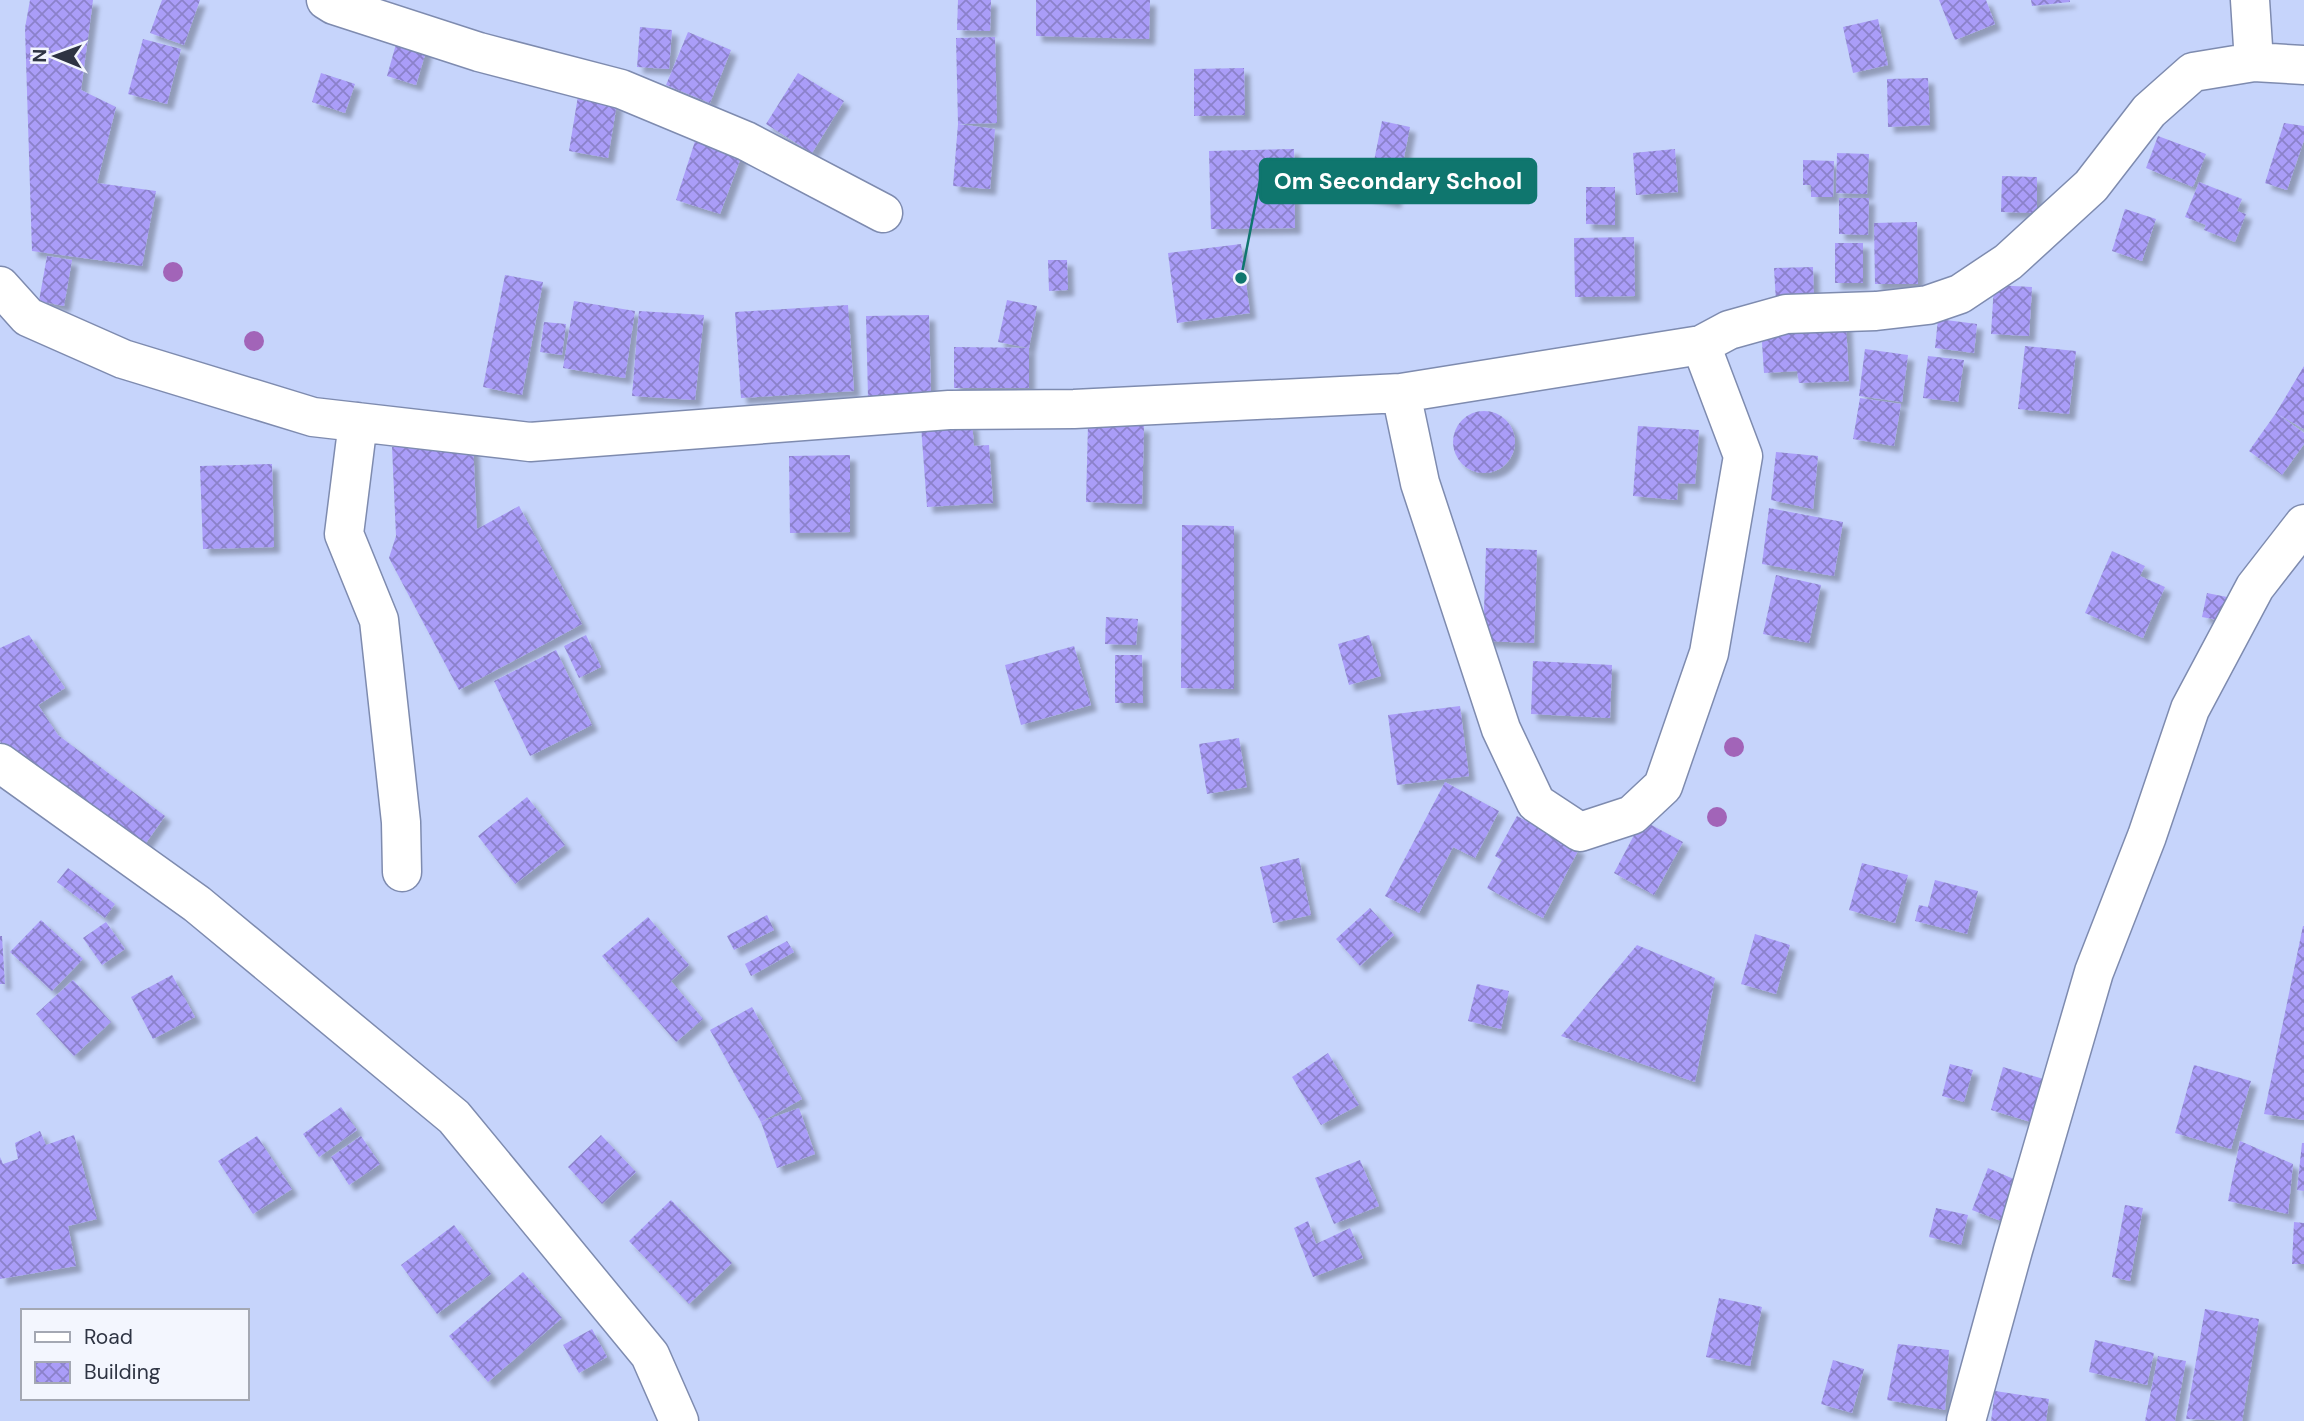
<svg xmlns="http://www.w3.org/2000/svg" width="2304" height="1421" font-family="'DM Sans',sans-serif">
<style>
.building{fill:url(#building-cross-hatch);filter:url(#shadow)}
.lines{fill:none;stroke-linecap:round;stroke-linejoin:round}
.minor-casing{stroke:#7e8baf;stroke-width:41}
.minor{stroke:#fff;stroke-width:38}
.tree{fill:#a264b8}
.leader{fill:none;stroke:#0f766e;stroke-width:2.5}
.callout-dot{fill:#0f766e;stroke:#f3f6fe;stroke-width:2.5}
.callout{fill:#0f766e;stroke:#0f766e;stroke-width:2.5}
.callout-label{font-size:23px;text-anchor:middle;font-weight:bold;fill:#fff}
</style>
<defs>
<pattern id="building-cross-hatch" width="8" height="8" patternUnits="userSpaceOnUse" patternTransform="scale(1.75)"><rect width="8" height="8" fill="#aa9df8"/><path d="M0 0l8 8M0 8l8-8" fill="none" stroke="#8b81ca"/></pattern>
<filter id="shadow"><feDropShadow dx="6" dy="6" stdDeviation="2" flood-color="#0004"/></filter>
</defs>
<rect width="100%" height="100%" fill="#c6d4fb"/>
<path class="building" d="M30,0H93L81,90L116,107L97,183L156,191L142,266L32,251L25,28Z
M162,0H200L184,45L150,33Z
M958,0H991L990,31L957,30Z
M1036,0H1150L1149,39L1036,36Z
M1939,0H1986L1995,24L1955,40Z
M2031,0H2070V2L2032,6Z
M1878,19L1888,65L1853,73L1843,27Z
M640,27L672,30L669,69L637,67Z
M400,30L430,38L416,85L387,76Z
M688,32L731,50L710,103L666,85Z
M995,37L997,123L958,124L956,38Z
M143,39L181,49L167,104L128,94Z
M1244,68L1245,115L1194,116V69Z
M321,73L355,84L345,113L312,102Z
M798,73L844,101L812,153L766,124Z
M1928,78L1930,125L1888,127L1887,79Z
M578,96L617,103L608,158L569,151Z
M1382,121L1410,127L1395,202L1367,196Z
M2284,123L2304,126V140L2287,190L2265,183Z
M958,124L995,129L990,189L953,186Z
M697,135L743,152L720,214L676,200Z
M2158,136L2206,154L2193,187L2146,168Z
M1294,149L1295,228L1211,229L1209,151Z
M1675,149L1678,192L1636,195L1633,153Z
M1837,153L1869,154L1867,194L1836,193Z
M1803,160L1834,161L1833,197H1811V185H1803Z
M2002,176L2037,177V213L2001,212Z
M2199,182L2242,199L2237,211L2246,214L2235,242L2204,230L2206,225L2185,217Z
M1586,187H1615V225L1586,224Z
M1839,198H1869L1868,235L1839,234Z
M2125,209L2156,219L2142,261L2112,251Z
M1917,222L1918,284H1875L1874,223Z
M1634,237L1635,296L1575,297L1574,238Z
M1835,243H1863V283H1835Z
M1241,244L1250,313L1177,323L1168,253Z
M47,256L72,260L64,306L39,301Z
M1048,260H1067L1068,290L1049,291Z
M1813,267L1814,300L1776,302L1774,268Z
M505,275L543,282L522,395L483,387Z
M1994,285L2032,287L2029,336L1991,334Z
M1007,300L1037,306L1029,348L998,342Z
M574,301L635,311L625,378L563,368Z
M848,305L854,391L741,398L735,312Z
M639,311L704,315L695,400L632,396Z
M929,315L931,396L868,397L866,316Z
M1938,319L1977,324L1974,353L1935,348Z
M544,322L566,324L562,355L540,352Z
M1846,323L1849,381L1799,383L1797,371L1764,373L1761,327Z
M2025,346L2076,351L2069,414L2018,409Z
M954,347L1029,348V388H954Z
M1865,349L1908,355L1902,402L1859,396Z
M1928,356L1964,360L1958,402L1923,398Z
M2304,366V429L2279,415L2304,433V444L2282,475L2249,451L2276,413Z
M1860,398L1901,404L1894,446L1853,439Z
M1453 442a31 31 0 1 1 62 0a31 31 0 1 1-62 0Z
M972,423L974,446L989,445L993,503L927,507L921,426Z
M1088,424L1144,426L1142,504L1086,502Z
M1638,426L1699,430L1695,484L1678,483L1677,500L1633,496Z
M473,443L477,529L519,506L582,624L459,690L389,558L396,536L392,447Z
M1776,452L1818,456L1813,509L1771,500Z
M850,455V532L790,533L789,456Z
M272,464L274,547L203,549L200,466Z
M1769,508L1843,522L1834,576L1762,564Z
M1182,525L1234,526V689L1181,688Z
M1486,548L1537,550L1534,643L1483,641Z
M2112,551L2145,566L2140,576L2165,587L2143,638L2085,613Z
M1776,575L1821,585L1809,643L1763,634Z
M2207,593L2232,598L2228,622L2202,617Z
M1106,617L1138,619L1136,645L1105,644Z
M29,635L65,688L38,705L58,735L165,816L141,850L6,750L0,741V648Z
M586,635L601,667L579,678L564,646Z
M1369,635L1381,676L1349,685L1338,644Z
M1074,646L1091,705L1021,725L1005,665Z
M556,650L592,725L530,756L494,681Z
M1115,655H1142L1143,703H1115Z
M1533,661L1612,665L1610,718L1531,714Z
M1460,706L1469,776L1397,785L1388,715Z
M1239,738L1247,787L1207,794L1199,744Z
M1445,782L1499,811L1475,858L1453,847L1419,913L1385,896Z
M527,797L565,845L515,884L478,836Z
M1517,816L1579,849L1543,918L1487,888L1502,860L1495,856Z
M1642,820L1683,842L1654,895L1614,873Z
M1299,858L1311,915L1273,923L1260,867Z
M1862,863L1908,875L1895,923L1849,910Z
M68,868L115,904L105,918L57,882Z
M1935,880L1978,891L1967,934L1915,921L1919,905L1928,907Z
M1370,908L1394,935L1360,966L1336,939Z
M767,915L774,930L734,950L727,936Z
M648,917L689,965L671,981L703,1019L676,1042L602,956Z
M41,920L83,959L52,991L10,952Z
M106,922L125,949L102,965L83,938Z
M2303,926H2304V1120L2264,1114Z
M1755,934L1790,945L1776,994L1741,984Z
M0,936H2L5,984H0Z
M787,941L794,952L751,976L745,964Z
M1637,945L1715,978L1695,1082L1561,1036Z
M172,975L195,1017L153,1039L131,997Z
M73,980L111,1022L74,1056L36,1014Z
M1477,984L1509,991L1501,1029L1468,1021Z
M752,1007L802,1099L761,1122L710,1030Z
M1328,1053L1359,1105L1321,1125L1292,1077Z
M1950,1064L1973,1070L1964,1102L1942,1096Z
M2194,1065L2251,1081L2231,1149L2175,1133Z
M2003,1067L2047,1080L2034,1123L1991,1110Z
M341,1107L357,1130L319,1157L303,1134Z
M799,1108L815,1154L777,1168L761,1122Z
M40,1131L46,1145L74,1135L97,1219L68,1226L76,1266L0,1279V1157L3,1164L18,1159L15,1143Z
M601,1135L636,1172L602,1204L568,1167Z
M257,1136L292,1189L253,1214L218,1161Z
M361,1136L380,1164L349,1185L331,1157Z
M2240,1141L2293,1164L2288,1214L2228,1201Z
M2302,1143H2304V1191L2297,1190Z
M1360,1160L1379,1206L1334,1224L1315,1178Z
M1988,1168L2016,1180L2001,1221L1972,1210Z
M671,1200L732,1263L689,1304L629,1241Z
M2125,1205L2143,1208L2130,1281L2112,1277Z
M1936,1208L1968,1215L1961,1245L1929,1237Z
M1308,1221L1316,1244L1350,1228L1363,1258L1313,1277L1294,1228Z
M2294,1222L2304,1223V1264H2292Z
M454,1225L491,1274L437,1314L401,1265Z
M523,1272L562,1318L488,1382L449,1336Z
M1719,1298L1762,1307L1750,1366L1706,1357Z
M2205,1309L2259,1319L2242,1421L2186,1419Z
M592,1329L607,1357L579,1373L563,1345Z
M2095,1340L2154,1353L2147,1385L2089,1372Z
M1898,1344L1949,1350L1945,1410L1887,1400Z
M2158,1356L2186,1361L2175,1421H2145Z
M1833,1360L1864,1369L1852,1413L1821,1404Z
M1995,1391L2049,1399L2046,1421H1991Z"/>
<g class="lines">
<defs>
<path id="minor" d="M326,0L334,5L479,52L621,89L746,141L883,213
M2250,0L2254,62
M0,286L28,317L123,359L313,417L530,442L949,410L1074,409L1401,393L1701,345L1729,330L1786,314L1876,311L1928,305L1960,294L2008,262L2091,186L2149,111L2193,72L2254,62L2304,65
M1401,393L1420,483L1501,729L1536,803L1580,832L1632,815L1663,786L1709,653L1743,456L1701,345
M358,422L344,534L379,620L401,822L402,872
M0,763L197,904L454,1117L650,1355L679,1421
M1966,1421L2013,1250L2094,972L2147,836L2190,709L2255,587L2304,524"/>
</defs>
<use href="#minor" class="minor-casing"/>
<use href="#minor" class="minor"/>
</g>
<g class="tree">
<circle cx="173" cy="272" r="10"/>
<circle cx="254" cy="341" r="10"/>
<circle cx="1734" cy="747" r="10"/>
<circle cx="1717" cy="817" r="10"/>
</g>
<path class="leader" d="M1241 278L1260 181"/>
<circle class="callout-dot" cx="1241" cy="278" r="7"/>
<rect class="callout" x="1260" y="159" width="276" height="44" rx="7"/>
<g class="callout-label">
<text x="1398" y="189">Om Secondary School</text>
</g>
<rect x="21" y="1309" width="228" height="91" fill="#f3f6fe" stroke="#a4a8b3" stroke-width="2"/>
<rect x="35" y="1332" width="35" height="10" fill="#ffffff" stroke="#a4a8b3" stroke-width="2"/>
<text x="84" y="1344" font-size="21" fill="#2e3443">Road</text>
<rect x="35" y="1362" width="35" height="21" fill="url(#building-cross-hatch)" stroke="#a4a8b3" stroke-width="2"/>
<text x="84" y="1379" font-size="21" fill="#2e3443">Building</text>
<g transform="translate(56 56) rotate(271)" stroke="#f3f6fe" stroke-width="5" paint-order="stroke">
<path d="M0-5L12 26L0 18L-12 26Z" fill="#2e3443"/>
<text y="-10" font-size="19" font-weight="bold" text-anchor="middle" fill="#2e3443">N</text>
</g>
</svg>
